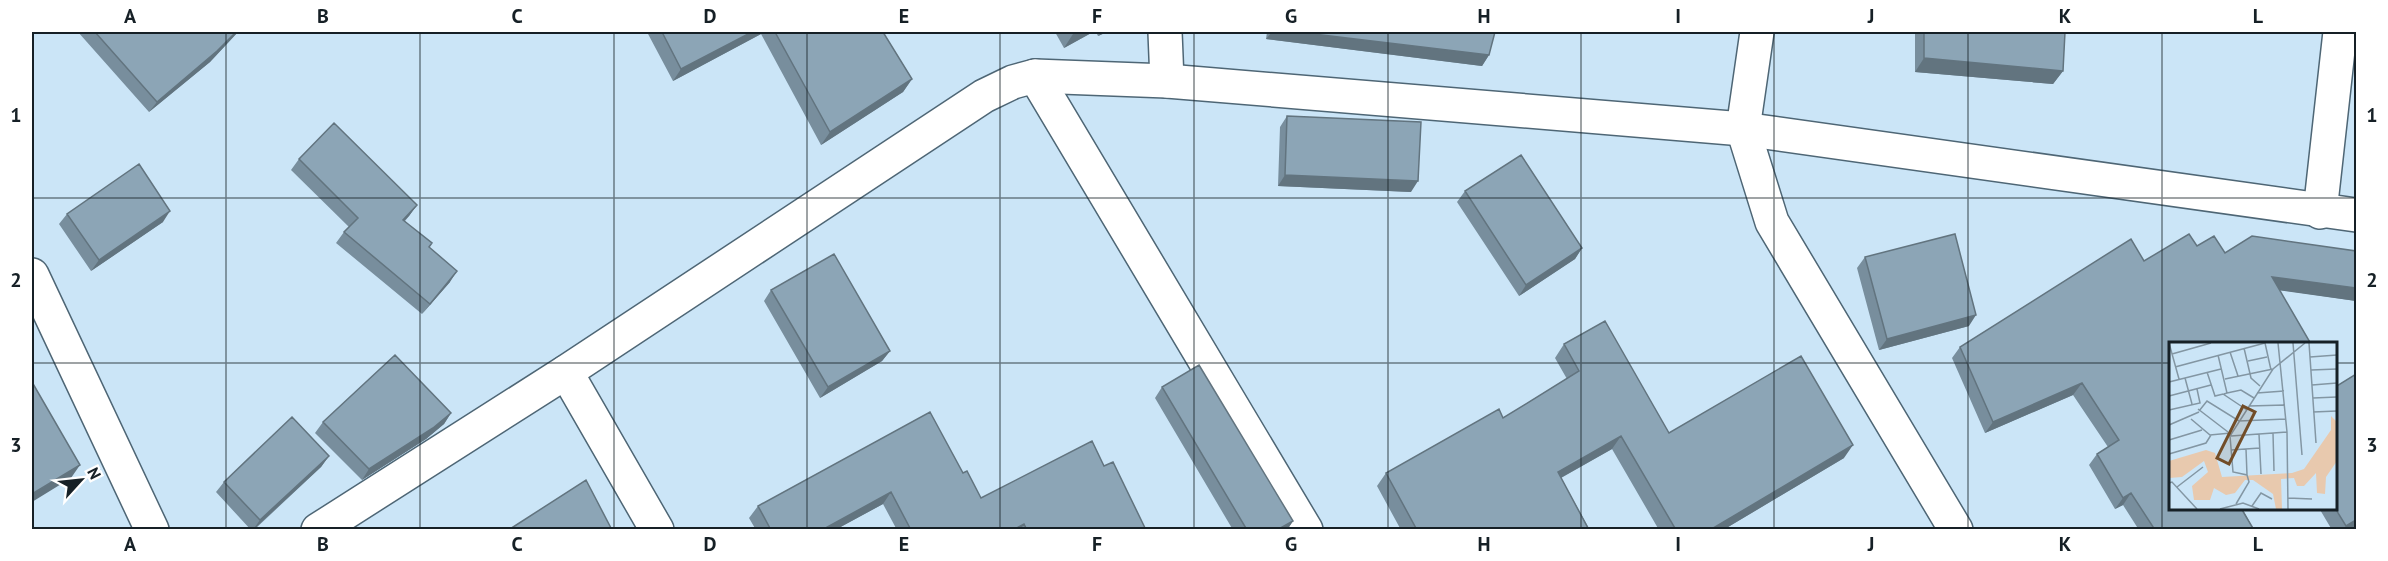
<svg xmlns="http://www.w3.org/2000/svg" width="2388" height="561" font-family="'PT Sans',sans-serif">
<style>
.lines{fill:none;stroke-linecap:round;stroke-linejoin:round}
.minor-casing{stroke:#4e6675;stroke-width:36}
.tertiary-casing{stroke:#4e6675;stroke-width:36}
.minor{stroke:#fff;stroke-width:33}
.tertiary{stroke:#fff;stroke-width:33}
.wall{fill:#788e9d}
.shaded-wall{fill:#62747f}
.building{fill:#8ca5b6;stroke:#62747f;stroke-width:1.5}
.grid{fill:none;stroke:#162026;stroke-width:1.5;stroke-opacity:0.55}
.inset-road{fill:none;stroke:#8396a3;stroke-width:1.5}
.view{fill:#724d28;fill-opacity:0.15;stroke:#724d28;stroke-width:3}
.inset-edge{fill:none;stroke:#162026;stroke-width:3}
.neatline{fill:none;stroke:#162026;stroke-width:2}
.grid-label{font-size:20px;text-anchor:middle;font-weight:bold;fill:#162026}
</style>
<rect width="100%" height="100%" fill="#cbe5f7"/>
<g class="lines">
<defs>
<path id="minor" d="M1165,32L1167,81
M1757,32L1743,129L1772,222L1956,530
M1035,76L1306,530
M2320,212L2340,32
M32,275L152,530
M566,372L657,530"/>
<path id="tertiary" d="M318,530L566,372L984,96L1013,82L1035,76L1167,81L1743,129L2356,215"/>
</defs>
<use href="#minor" class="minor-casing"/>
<use href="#tertiary" class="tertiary-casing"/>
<use href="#minor" class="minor"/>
<use href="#tertiary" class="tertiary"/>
</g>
<path class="wall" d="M78,32H238L210,62L149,112Z
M647,32H883L912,79L903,92L821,145L761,34L673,81Z
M1055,32H1093L1064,48Z
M1096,32H1107L1098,36Z
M1267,32H1495L1489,55L1482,66L1266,39Z
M1915,32H2065L2063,71L2053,84L1915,72Z
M1287,116L1411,192L1278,186L1280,127Z
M299,159L417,205L409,216L405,221L429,247L450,282L422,314L336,243L344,232L349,227L291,170Z
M1465,191L1582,248L1575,259L1519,296L1457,202Z
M67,214L163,222L91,271L59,224Z
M2197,246L2225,253L2356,251V301L2280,290L2170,508H2242L2254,530H2139L2123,505L2115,509L2089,465L2097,454L2108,447L2073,395L1985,433L1952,358L1960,347L2144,261Z
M1865,257L1969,326L1879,350L1857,268Z
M771,290L890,351L882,361L820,398L764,301Z
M1564,344L1669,433L1844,458L1723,530H1659L1612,449L1561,478L1590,530H1401L1377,486L1386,473L1503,418L1567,379L1555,358Z
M2356,374V526L2351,530H2332L2319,508H2336L2337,386Z
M1162,387L1293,521L1287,530H1233L1155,398Z
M451,413L444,424L426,439L362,480L315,433L323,422Z
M329,456L321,467L254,530H251L216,492L224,482Z
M1104,466L1146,530H897L883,504L835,530H756L749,518L758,506L963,473L981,498Z"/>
<path class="shaded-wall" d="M236,32H238L210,62L149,112L157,102Z
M752,32H763L761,34L673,81L681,69Z
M1078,32H1093L1064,48L1073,34Z
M1102,32H1107L1098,36Z
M1272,32H1297L1489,55L1482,66L1266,39Z
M1924,58L2063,71L2053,84L1915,72Z
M912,79L903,92L821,145L830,132Z
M1285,175L1418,181L1411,192L1278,186Z
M417,205L409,216L395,230L403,220Z
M170,211L163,222L91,271L99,260Z
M1582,248L1575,259L1519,296L1526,285Z
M457,271L450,282L422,314L430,304Z
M2272,277L2356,288V301L2263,288Z
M1976,315L1969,326L1879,350L1887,339Z
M890,351L882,361L820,398L828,387Z
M2082,383L2073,395L1985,433L1993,422Z
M451,413L444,424L426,439L362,480L369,469Z
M1621,436L1612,449L1548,485L1558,472Z
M1853,445L1844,458L1723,530H1710Z
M329,456L321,467L253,530L260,520Z
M80,465L71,478L32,502V494Z
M891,492L883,504L835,530H822Z
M2131,493L2123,505L2115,509L2123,498Z
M2356,520V526L2351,530H2344L2346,526Z
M1293,521L1287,530H1277Z
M1024,524L1020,530H1013Z"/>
<path class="building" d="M95,32H236L217,51L157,102Z
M662,32H752L681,69Z
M775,32H883L912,79L830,132Z
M1297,32H1495L1489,55Z
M1924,32H2065L2063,71L1924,58Z
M1287,116L1421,122L1418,181L1285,175Z
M334,123L417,205L403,220L432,243L429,247L457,271L430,304L344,232L358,218L299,159Z
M1521,155L1582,248L1526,285L1465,191Z
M139,164L170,211L99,260L67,214Z
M1955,234L1976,315L1887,339L1865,257Z
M2189,234L2197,246L2214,236L2225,253L2252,236L2356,251V288L2272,277L2311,344H2170V508H2241L2254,530H2155L2131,493L2123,498L2097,454L2119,440L2082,383L1993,422L1960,347L2131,239L2144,261Z
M834,254L890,351L828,387L771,290Z
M1605,321L1669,433L1801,356L1853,445L1710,530H1676L1621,436L1558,472L1589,530H1417L1386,473L1499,409L1503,418L1579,371L1564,344Z
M395,355L451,413L433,428L369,469L323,422Z
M1199,365L1293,521L1277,530H1247L1162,387Z
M2356,374V520L2346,526L2335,508H2336V384L2337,386Z
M32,382L80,465L32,494Z
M930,412L963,473L967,471L981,498L1092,441L1104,466L1113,462L1146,530H1027L1024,524L1013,530H911L891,492L822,530H771L758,506Z
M292,417L329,456L260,520L224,482Z
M586,480L612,530H511L510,529Z"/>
<path class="grid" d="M226,32V530M420,32V530M614,32V530M807,32V530M1000,32V530M1194,32V530M1388,32V530M1581,32V530M1774,32V530M1968,32V530M2162,32V530M32,198H2356M32,363H2170M2336,363H2356"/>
<g transform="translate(2169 342)">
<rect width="168" height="168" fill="#cbe5f7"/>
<path d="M162,74L168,80V119L157,135L156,152L148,151L147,131L135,144H128L125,136L112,137L113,167H107L104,152L84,138H76L66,151L57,153L45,146L41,158H25L23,144L39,130L35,119L13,135L0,136V119L37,108L46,111L53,135L123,131L135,127L162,88Z" fill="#e8c9ae"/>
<path class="inset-road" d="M0,1L10,37M96,1L102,28M109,1L118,90L119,167M124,1L133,113M140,1L147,101M75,6L82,36L91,44M61,10L69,34M3,12L42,1M49,13L58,51L55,52M141,15L168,13M79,19L98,15M6,25L96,1M142,28L168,27M38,30L46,54L54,52L78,68M16,36L23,62M56,37L104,27M0,40L52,27M143,43L168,41M58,51L72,48L85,56M88,51L115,49M0,54L42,43M144,56L168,55M80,64L116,63M29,67L59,90M0,68L31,61L28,47M30,69L38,59L70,79L117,77M144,70L168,69M22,77L41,93L62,91M0,83L30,70M104,91L105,129M90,92L92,132M62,94L118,90M0,98L33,88M77,107L78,133M62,108L91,106M0,112L37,101L42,93M0,141L3,140L28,167M8,145L34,125M119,156L143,157M67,162L80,140L78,133L64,130L61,94L104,27L136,1M83,164L92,151L103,157M51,167L74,161L90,167"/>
<path class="view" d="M74,64L86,70L60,122L48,116Z"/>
<rect width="168" height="168" class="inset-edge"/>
</g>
<rect width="2388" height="561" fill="none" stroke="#ffffff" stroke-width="66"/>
<g transform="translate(81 480) rotate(63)" stroke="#ffffff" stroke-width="4.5" paint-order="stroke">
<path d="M0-4.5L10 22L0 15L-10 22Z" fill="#162026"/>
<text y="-9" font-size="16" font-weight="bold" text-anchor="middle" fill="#162026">N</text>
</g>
<rect x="33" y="33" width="2322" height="495" class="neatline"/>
<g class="grid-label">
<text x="130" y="23">A</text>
<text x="323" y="23">B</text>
<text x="517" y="23">C</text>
<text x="710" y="23">D</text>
<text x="904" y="23">E</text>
<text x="1097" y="23">F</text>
<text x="1291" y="23">G</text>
<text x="1484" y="23">H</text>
<text x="1678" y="23">I</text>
<text x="1871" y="23">J</text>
<text x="2065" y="23">K</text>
<text x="2258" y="23">L</text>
<text x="16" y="122">1</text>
<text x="2372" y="122">1</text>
<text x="16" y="287">2</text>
<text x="2372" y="287">2</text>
<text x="16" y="452">3</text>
<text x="2372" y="452">3</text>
<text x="130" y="551">A</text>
<text x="323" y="551">B</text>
<text x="517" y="551">C</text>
<text x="710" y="551">D</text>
<text x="904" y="551">E</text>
<text x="1097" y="551">F</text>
<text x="1291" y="551">G</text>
<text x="1484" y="551">H</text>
<text x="1678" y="551">I</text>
<text x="1871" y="551">J</text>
<text x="2065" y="551">K</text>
<text x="2258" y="551">L</text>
</g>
</svg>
